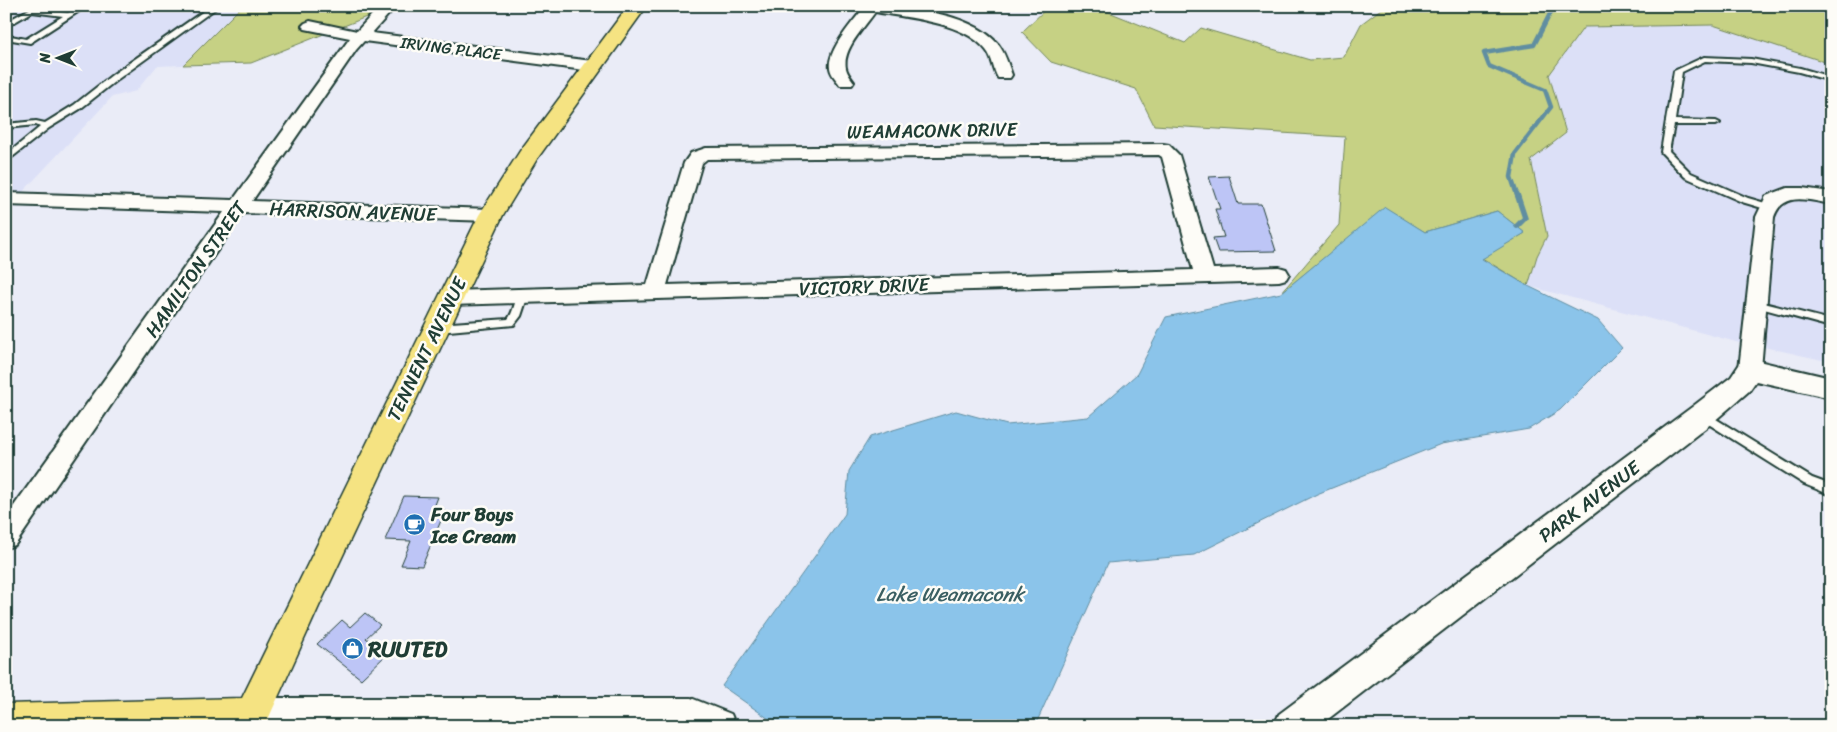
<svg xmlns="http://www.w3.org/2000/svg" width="1837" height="732" font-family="Sriracha,sans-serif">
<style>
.built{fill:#dce0f7}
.green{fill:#c6d184;stroke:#72875c}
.water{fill:#8bc4ea;stroke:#608ea1}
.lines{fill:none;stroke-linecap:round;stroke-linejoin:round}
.stream-far1{stroke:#608ea1;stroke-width:4.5}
.stream{stroke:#608ea1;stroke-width:5.5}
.building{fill:#bdc5f6;stroke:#1f3d34}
.service-casing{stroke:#1f3d34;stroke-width:4}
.minor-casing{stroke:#1f3d34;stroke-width:4}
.tertiary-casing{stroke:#1f3d34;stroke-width:4}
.primary-casing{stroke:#1f3d34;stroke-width:3}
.service{fill:#fdfcf7;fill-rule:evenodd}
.minor{fill:#fdfcf7;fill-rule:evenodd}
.tertiary{fill:#fdfcf7;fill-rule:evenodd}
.primary{fill:#f5e382;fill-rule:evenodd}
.labels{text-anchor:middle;stroke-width:5;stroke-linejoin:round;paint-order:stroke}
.far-street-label{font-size:16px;fill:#1f3d34;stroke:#fdfcf7}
.street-label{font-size:19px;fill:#1f3d34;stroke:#fdfcf7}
.poi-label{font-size:19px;font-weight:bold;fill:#1f3d34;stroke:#fdfcf7;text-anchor:start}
.water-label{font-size:20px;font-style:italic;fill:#3a5f62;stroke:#fdfcf7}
.near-poi-label{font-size:22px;font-weight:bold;fill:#1f3d34;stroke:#fdfcf7;text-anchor:start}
</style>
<rect width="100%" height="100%" fill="#eaecf7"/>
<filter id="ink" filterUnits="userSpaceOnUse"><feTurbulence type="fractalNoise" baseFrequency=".02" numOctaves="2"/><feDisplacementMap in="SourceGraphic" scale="10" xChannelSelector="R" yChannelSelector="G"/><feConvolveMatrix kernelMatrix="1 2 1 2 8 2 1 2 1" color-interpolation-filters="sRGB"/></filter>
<g filter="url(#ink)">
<path class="built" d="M6,6H242L183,65L157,66L136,91L112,97L17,198H6Z
M1713,25L1831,64V362L1755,345L1751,346L1528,286L1537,256L1547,236L1531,160L1566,133L1549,75L1584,27Z"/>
<path class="green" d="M242,6H394L251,63L183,65Z
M1049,6H1094L1185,43L1201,28L1310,60L1344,57L1361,24L1385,6H1831V64L1713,25L1584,27L1549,75L1566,133L1531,160L1547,236L1537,256L1528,286L1482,258L1525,233L1497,211L1425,232L1385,208L1281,293L1339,225L1345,137L1154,125L1136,89L1051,62L1022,32Z"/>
<path class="water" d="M1385,207L1425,232L1497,211L1525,233L1482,259L1528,286L1598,320L1622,348L1560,410L1529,429L1441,444L1317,494L1194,555L1108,563L1035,726H779L722,686L845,514L849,471L870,437L956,411L1007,425L1088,417L1137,374L1166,317L1281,293Z"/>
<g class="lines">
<path class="stream-far1" d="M1517,195L1511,177L1515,154L1551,107L1545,90L1489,66L1484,53L1534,45L1554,6"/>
<path class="stream" d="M1517,194L1525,218L1517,226"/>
</g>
<path class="building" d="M1229,176L1238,204H1261L1276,251L1218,252L1213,238L1224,237L1215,209H1220L1209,177Z
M404,496L438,497L433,510L445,511L422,566L401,565L411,541L385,540Z
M365,613L380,625L366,638L387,654L361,679L317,644L342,620L350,627Z"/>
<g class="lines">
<defs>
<path id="service" d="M79,6H87L30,43L6,39V35L26,39L63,16L32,12L6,27V22L31,8L68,13Z
M211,6H219L118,79L80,109L49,128L6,162V155L40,127L36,125L6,128V124L36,121L45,123L74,105L112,75Z
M1704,57L1751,59L1800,68L1831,77V81L1799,72L1751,63L1705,61L1682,72L1675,120L1716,121L1720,123L1716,125H1674L1669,151L1691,173L1748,198L1772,205L1773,207L1772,209L1769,210L1742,202L1685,177L1661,152L1674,71Z
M523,292L528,295L521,316L514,325L438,332L433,328L438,324L508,319C515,311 514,296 523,292Z
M1756,301L1831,320V327L1753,306L1751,304L1753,302Z
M1703,411L1812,478L1831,485V495L1804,484L1699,418L1698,415L1699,412Z"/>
<path id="minor" d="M380,6H396L372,33L592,61L598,63L600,66L598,69L592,71L364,41L356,50L252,201L491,209L498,211L500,215L498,219L491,221L243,213L15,545L6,548V517L224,212L6,205V193L233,200L350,38L305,29L302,26L305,23L310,21L357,31Z
M857,6C898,6 968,10 998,44C1005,53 1008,64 1012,75L1010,78H998C993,70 993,58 986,50C964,22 909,18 875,12C865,27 842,49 846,68C847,73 851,78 854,82L852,85H840C837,80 831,75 830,68C827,51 852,23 862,10Z
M1163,144L1169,145L1179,155L1213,269L1279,267L1286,269L1289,274L1286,279L1279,281L450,305L443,303L440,298L443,293L450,291L647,285L684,163L691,153L706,148ZM1159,155L1162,157L1193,270L667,285L702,163L707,159Z
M1787,188H1802L1831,192V204C1809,200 1783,191 1774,217L1761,369L1758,375L1750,377L1742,375L1739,369L1756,217L1766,196Z"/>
<path id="tertiary" d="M1750,359L1831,378V398L1756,381L1749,391L1712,423L1319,726H1274L1279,714L1692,407L1731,377L1741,362Z
M252,698H691L731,714L736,726H240L235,715L240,703Z"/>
<path id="primary" d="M628,6H647L537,159L503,215L320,604L265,726H6V704L242,698L479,215L520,151Z"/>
</defs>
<use href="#service" class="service-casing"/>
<use href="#minor" class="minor-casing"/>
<use href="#tertiary" class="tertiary-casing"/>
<use href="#primary" class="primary-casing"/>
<use href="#service" class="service"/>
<use href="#minor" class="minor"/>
<use href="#tertiary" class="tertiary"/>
<use href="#primary" class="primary"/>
</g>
</g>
<defs>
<symbol id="cafe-disc" viewBox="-11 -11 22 22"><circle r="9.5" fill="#1f6fb2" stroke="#fdfcf7"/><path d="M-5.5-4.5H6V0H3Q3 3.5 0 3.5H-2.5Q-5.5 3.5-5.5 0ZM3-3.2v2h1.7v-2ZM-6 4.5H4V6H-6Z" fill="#fff"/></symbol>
<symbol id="shop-disc" viewBox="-11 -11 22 22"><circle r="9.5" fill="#1f6fb2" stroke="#fdfcf7"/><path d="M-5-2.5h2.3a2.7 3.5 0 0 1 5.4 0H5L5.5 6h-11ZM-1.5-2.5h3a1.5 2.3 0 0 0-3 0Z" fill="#fff"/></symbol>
</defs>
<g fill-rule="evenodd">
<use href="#cafe-disc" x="402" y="512" width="25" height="25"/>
<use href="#shop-disc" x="340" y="636" width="25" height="25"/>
</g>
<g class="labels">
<g class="far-street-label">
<text transform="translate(451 48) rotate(7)" y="6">IRVING PLACE</text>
</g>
<g class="street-label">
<text transform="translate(932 130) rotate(-1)" y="7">WEAMACONK DRIVE</text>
<text transform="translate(353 211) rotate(2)" y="7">HARRISON AVENUE</text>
<text transform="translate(195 269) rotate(-55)" y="7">HAMILTON STREET</text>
<text transform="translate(864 286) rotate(-2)" y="7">VICTORY DRIVE</text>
<text transform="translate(426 349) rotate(-64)" y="7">TENNENT AVENUE</text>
<text transform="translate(1589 501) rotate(-37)" y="7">PARK AVENUE</text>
</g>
<g class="poi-label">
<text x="431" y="521">Four Boys<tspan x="431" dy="22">Ice Cream</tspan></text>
</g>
<g class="water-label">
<text x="950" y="601">Lake Weamaconk</text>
</g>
<g class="near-poi-label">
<text x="368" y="657">RUUTED</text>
</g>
</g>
<rect width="1837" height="732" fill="none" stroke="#fdfcf7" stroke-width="25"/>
<rect x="12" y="12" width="1812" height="707" fill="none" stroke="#1f3d34" stroke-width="2" filter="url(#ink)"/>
<g transform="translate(58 58) rotate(270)" stroke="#fdfcf7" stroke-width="4" paint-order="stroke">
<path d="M0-4L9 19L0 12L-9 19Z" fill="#1f3d34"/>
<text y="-8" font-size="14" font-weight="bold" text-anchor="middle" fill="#1f3d34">N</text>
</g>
</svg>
